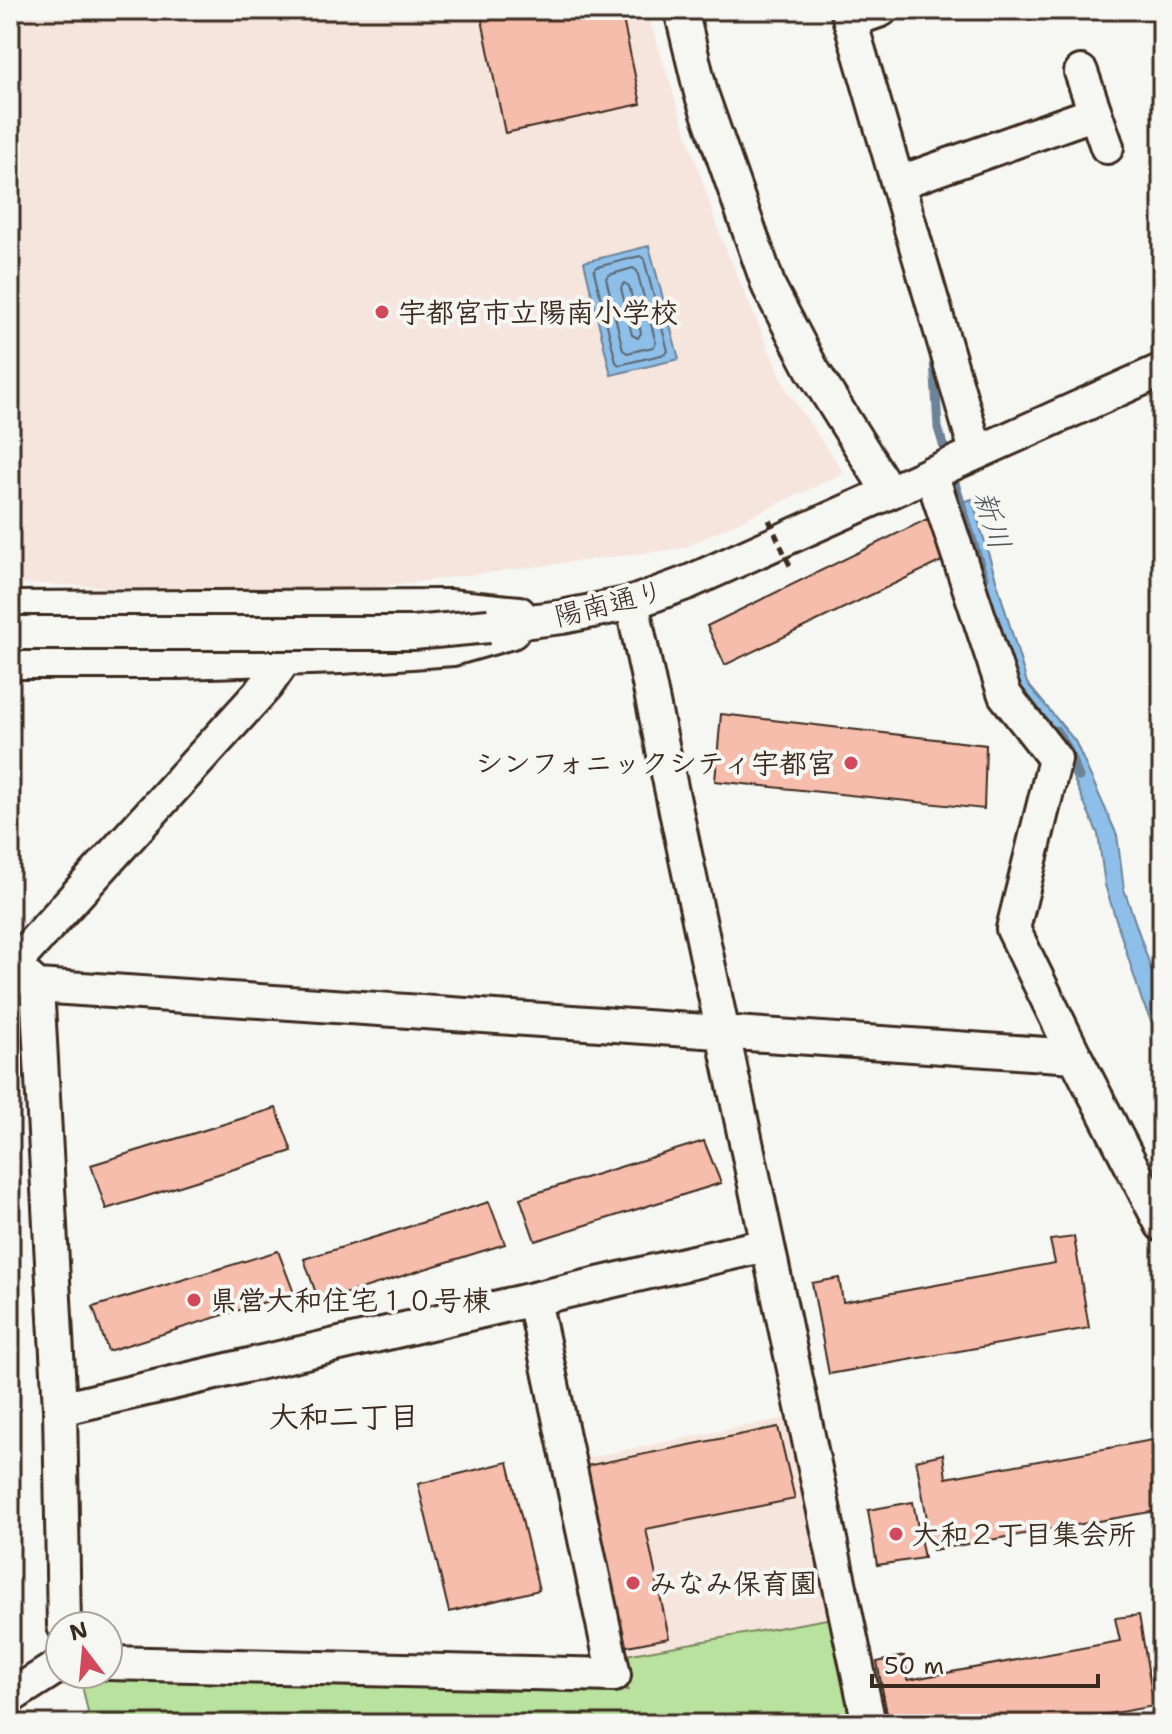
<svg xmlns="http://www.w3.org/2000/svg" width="1172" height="1734" font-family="'Shantell Sans','Klee One',sans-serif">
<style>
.built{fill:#f6e5dd}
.green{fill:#b9e29e;stroke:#7a865e;stroke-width:2}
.water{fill:#8dbfe9;stroke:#6c8398;stroke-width:2}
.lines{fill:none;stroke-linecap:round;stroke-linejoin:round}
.shore{stroke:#5c666f;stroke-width:2}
.stream{stroke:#6c8398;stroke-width:9}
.building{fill:#f6bdad;stroke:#3b2a1e;stroke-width:2}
.minor-casing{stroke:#3b2a1e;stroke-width:38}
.minor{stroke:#f6f6f2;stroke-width:32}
.minor-bridge-casing{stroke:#3b2a1e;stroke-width:38;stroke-linecap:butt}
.path-bridge{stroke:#3b2a1e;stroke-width:5;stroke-dasharray:8 6;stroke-linecap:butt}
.minor-bridge{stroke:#f6f6f2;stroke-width:32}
.poi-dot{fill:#d1495b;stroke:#f6f6f2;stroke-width:3}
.labels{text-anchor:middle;stroke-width:8;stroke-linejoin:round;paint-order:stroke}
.poi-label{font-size:28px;font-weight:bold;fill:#3b2a1e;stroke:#f6f6f2;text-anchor:start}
.street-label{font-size:28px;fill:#3b2a1e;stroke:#f6f6f2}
.water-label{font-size:30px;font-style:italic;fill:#54575b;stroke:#f6f6f2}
.neighbourhood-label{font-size:30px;font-weight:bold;fill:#3b2a1e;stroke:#f6f6f2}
</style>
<rect width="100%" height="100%" fill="#f6f6f2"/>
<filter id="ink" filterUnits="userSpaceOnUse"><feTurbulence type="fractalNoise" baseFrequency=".0125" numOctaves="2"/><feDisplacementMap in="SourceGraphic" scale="16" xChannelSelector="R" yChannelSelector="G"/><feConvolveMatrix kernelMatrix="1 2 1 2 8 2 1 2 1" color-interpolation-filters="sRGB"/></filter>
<g filter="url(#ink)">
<path class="built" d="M10,10H646L720,235L786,389L844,473L683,548L313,595L10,583Z
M786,1418L833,1618L620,1656L577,1460Z"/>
<path class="green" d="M833,1618L856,1724H77L88,1712L80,1676L628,1690L620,1656Z"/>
<path class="water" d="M649,246L679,359L611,375L584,262Z
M972,499L1027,683L1075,741L1117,835L1124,889L1162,1001V1034L1151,1021L1142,1001L1105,885L1098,834L1071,773L1076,765L1069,747L1027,700L1017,682L962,502Z"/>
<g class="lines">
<path class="shore" d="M640,256L644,259L668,351L665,354L619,365L616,362L594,271L597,267Z
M633,268L637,271L656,343L653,347L627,353L623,350L606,278L609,275Z
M624,283L629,286L641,333L638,338L632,335L621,288Z"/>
<path class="stream" d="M934,359L938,428L984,577
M1056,730L1067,747L1079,777"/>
</g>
<path class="building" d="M480,10H621L641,104L505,133Z
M927,519L946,559L725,665L707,626Z
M721,714L986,745L984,809L715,781Z
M276,1108L292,1151L106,1209L91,1165Z
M704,1141L721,1183L535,1241L520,1198Z
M489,1202L505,1244L319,1302L304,1259Z
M1074,1237L1089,1328L829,1374L812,1283L839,1278L843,1302L1055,1263L1050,1240Z
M278,1251L294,1293L108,1351L93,1307Z
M1162,1416V1510L933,1550L916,1460L943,1454L946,1478L1158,1439L1154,1417Z
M778,1427L795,1499L646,1529L669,1638L622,1647L586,1466Z
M508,1462L539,1590L449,1612L418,1484Z
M913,1502L924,1558L877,1565L868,1510Z
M1139,1615L1154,1706L1052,1724H889L877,1662L904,1656L908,1680L1120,1641L1115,1618Z"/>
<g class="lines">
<defs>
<path id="minor" d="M681,10L701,93L769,287L812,369L889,492
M847,10L976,451
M850,21L881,10
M1081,72L1107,147
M898,183L1095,113
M931,473L1005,695L1055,759L1013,929L1075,1056L1162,1225
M632,603L869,1724
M10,608L449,606L519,613
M489,626L562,617L632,603L689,582L1162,370
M10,662H179L341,657L453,649L512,632
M37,986L1075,1056
M60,1409L766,1245
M64,1626L60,1409L37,986L13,965L266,686L285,659
M108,1663L614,1675L534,1300
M10,1697L60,1665"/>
</defs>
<use href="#minor" class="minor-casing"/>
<use href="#minor" class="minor"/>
<defs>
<path id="minor-bridge" d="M10,633H413L489,626"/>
</defs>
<use href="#minor-bridge" class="minor-bridge-casing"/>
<path class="path-bridge" d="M769,520L791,568"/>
<use href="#minor-bridge" class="minor-bridge"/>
</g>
</g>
<g class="poi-dot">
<circle cx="382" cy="312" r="8"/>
<circle cx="851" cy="763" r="8"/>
<circle cx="194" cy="1300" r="8"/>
<circle cx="896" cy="1534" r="8"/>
<circle cx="633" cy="1583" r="8"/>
</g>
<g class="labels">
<g class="poi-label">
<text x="398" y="322">宇都宮市立陽南小学校</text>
<text x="835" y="773" text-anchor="end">シンフォニックシティ宇都宮</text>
<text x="210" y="1310">県営大和住宅１０号棟</text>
<text x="912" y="1544">大和２丁目集会所</text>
<text x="649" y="1593">みなみ保育園</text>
</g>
<g class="street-label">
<text transform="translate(609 603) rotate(-14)" y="10">陽南通り</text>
</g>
<g class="water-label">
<text transform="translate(992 520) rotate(73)" y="10">新川</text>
</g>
<g class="neighbourhood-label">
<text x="344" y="1427">大和二丁目</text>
</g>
</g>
<rect width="1172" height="1734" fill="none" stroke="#f6f6f2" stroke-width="40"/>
<rect x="20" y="20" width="1132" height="1694" fill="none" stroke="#3b2a1e" stroke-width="3" filter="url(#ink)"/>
<g transform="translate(84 1650) rotate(344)"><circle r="38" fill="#f6f6f2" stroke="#aba49d" stroke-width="2"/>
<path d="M0-6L14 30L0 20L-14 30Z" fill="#d1495b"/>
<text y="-12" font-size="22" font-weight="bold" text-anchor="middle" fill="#3b2a1e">N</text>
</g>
<path d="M872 1674v12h226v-12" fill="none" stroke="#3b2a1e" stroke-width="4"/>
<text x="884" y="1674" font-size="24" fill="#3b2a1e" stroke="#f6f6f2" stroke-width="6" paint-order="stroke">50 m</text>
</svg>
